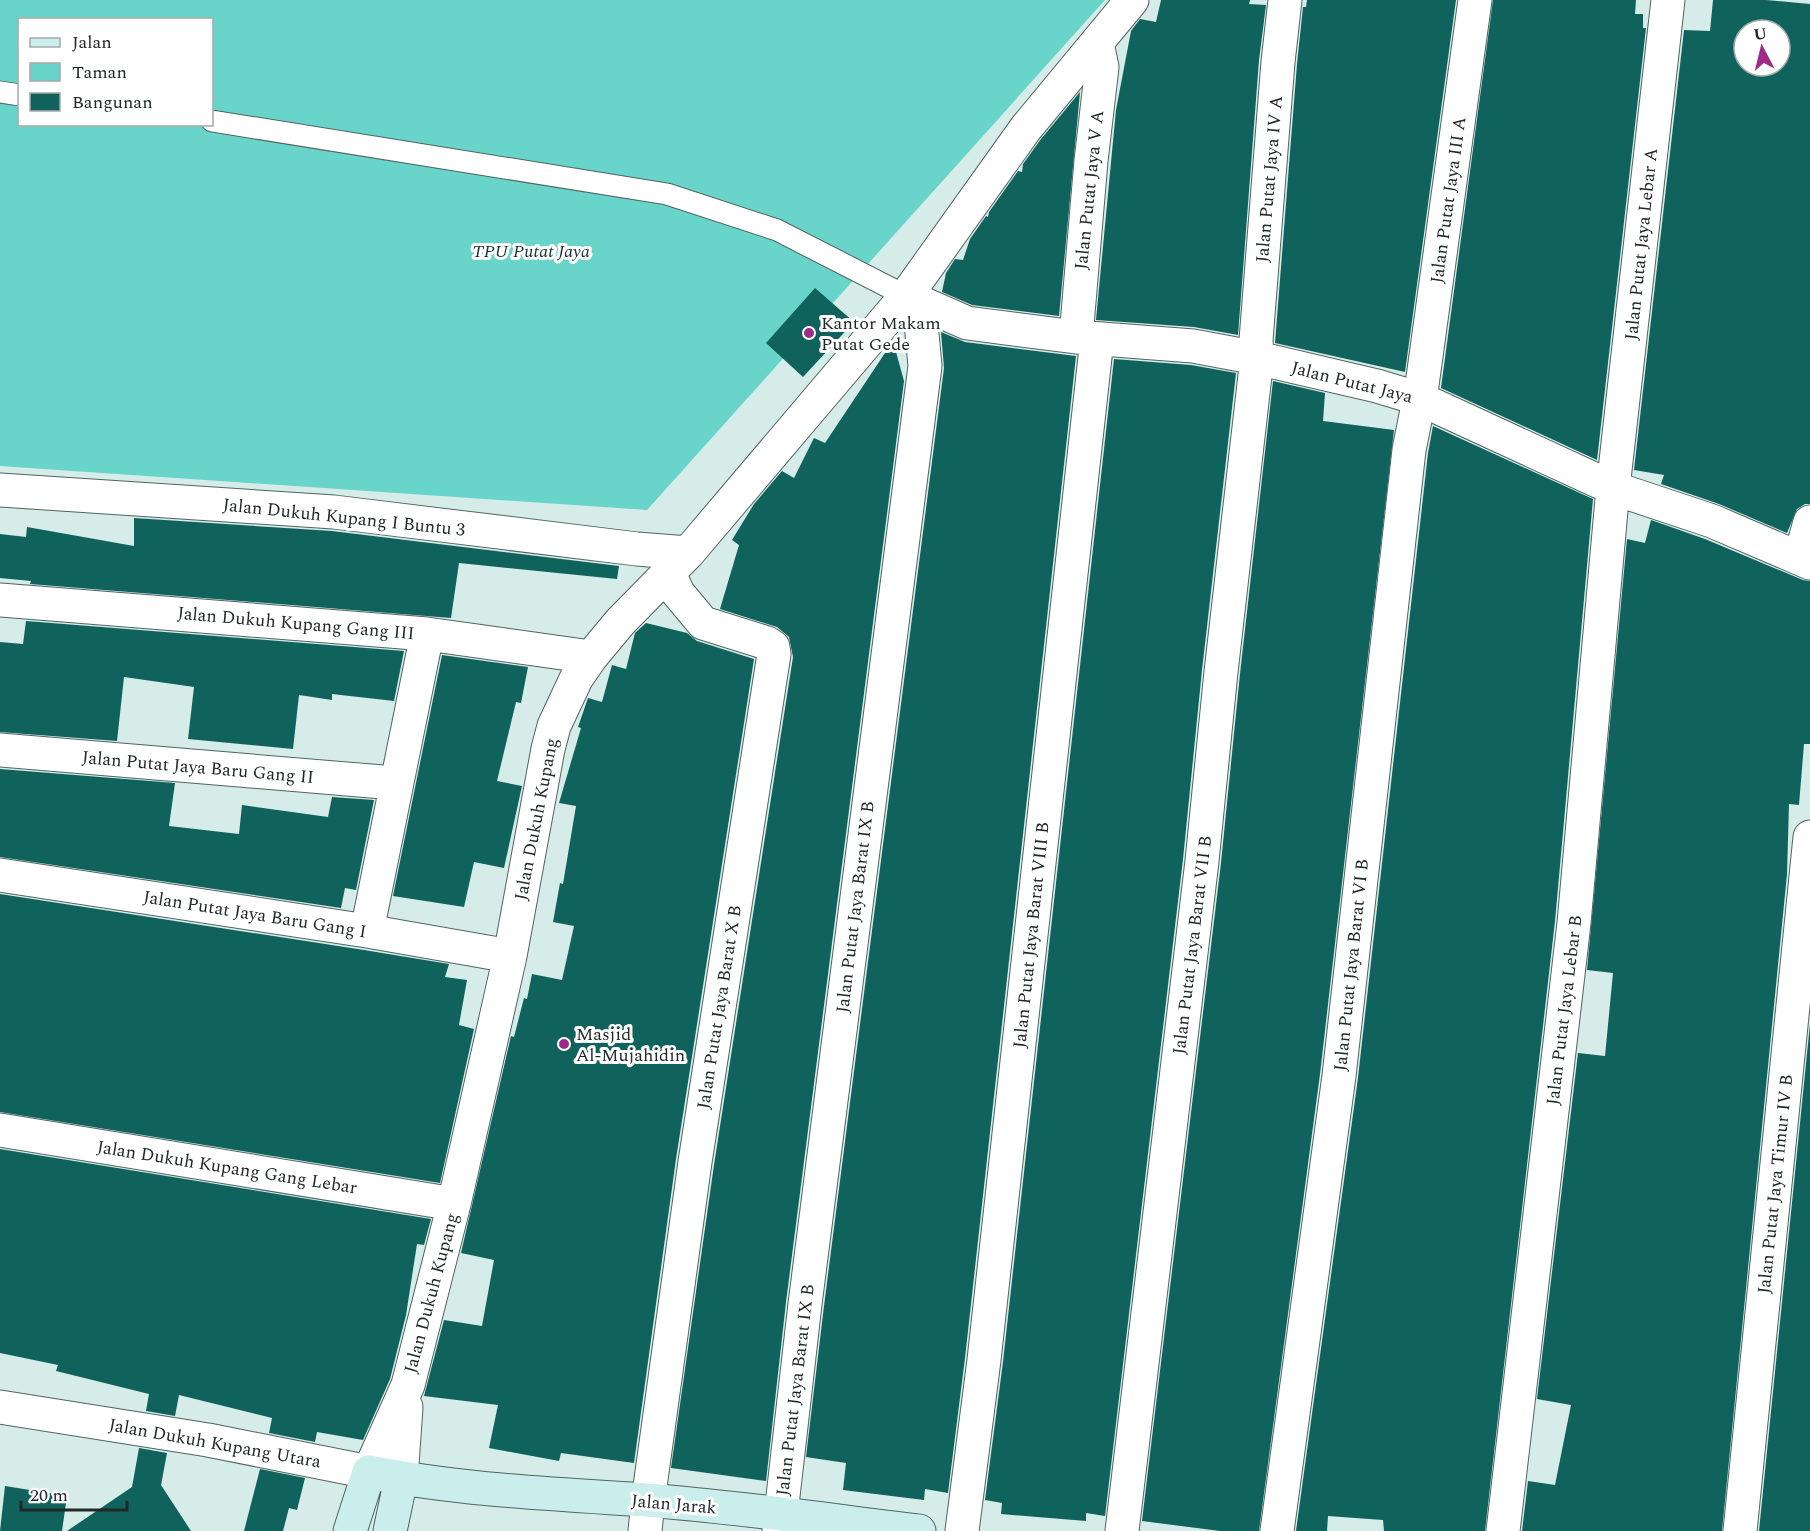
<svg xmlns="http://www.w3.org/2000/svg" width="1810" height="1531" font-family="Spectral,serif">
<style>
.green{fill:#68d4ca;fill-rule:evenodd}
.building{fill:#10625c;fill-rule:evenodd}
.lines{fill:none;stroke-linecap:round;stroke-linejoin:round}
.lane-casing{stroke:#506462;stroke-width:23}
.street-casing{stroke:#506462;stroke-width:35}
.secondary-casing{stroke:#506462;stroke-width:35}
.lane{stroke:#fff;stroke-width:21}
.street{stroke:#fff;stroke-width:33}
.secondary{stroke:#caeeeb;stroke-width:33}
.poi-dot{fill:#9e2b87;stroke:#fff;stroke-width:2}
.labels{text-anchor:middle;stroke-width:6;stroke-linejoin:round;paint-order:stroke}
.street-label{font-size:18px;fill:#202928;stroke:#fff}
.park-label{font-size:18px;font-style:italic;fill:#19312f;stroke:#fff}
.poi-label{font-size:18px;fill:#202928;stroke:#fff;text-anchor:start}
</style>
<rect width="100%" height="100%" fill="#d5ece9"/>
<path class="green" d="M0,0H1105L647,510L0,466ZM20,20H212V124H20Z"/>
<path class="building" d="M1161,0H1250L1249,4L1266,5L1259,60L1238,335L1194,327L1096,320L1116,110L1131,31L1140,19L1156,22Z
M1307,0H1456L1405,372L1275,343L1297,64L1303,7H1306Z
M1493,0H1636L1635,14H1643V28H1646L1597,460L1441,388Z
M1713,0H1766L1810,4V504H1805L1797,509L1787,533L1719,504L1661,484L1664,475L1634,470L1684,30L1710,31ZM1744,30H1780V66H1744Z
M1080,92L1059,316L972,305L942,292L946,273L955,259L963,260L970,239L986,216L988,217L989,212L1018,171L1022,172L1023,164L1041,139Z
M815,288L854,322L803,377L766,343Z
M941,332L965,342L1076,356L965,1358L948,1493L925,1489L924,1500L843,1490L846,1463L806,1457L824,1306L944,368Z
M893,341L904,381L786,1302L766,1481L671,1468L714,1165L793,657L789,637L777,627L720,609L739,545L732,540L754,504L782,471L794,478L814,438L825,443Z
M1114,359L1191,365L1236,373L1202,670L1183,859L1105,1516L1086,1513V1521L1001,1514L1002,1503L985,1500L1003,1362Z
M1273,381L1325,393L1323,421L1394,430L1320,1074L1259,1531H1220L1142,1521L1221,863L1240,674Z
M1433,426L1593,499L1555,921L1485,1531H1384L1383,1520L1328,1516L1327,1531H1296L1358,1078L1428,453Z
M134,518L332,531L619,566L617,579L459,563L451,618L30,584L31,581L0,578V534L26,537L27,527L134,546Z
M1651,520L1705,539L1803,580L1810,581V744H1804L1799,805L1789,804L1787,874L1722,1531H1522L1528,1481L1555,1485L1571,1405L1537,1399L1578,1053L1605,1056L1613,973L1587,970L1627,539L1645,543Z
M26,621L404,651L394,701L332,694V700L299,695L293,749L188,739L194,687L124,677L117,741L0,732V642L23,644Z
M646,623L687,633L697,641L754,659L676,1159L634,1463L561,1453L559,1461L489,1448L498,1405L424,1396L444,1320L482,1326L494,1260L461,1253L511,1036L514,1037L524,998L527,999L532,974L562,980L574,926L553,922L560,883L563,884L576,806L559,803L581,728L578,727L588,698L602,702L612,665L626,669L635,633Z
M442,655L528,667L521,703L516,702L497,781L522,786L504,868L474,862L464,907L393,896Z
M0,769L175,783L169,826L239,834L242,805L328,817L332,797L374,800L356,890L345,888L341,908L0,857Z
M0,894L364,950L449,964L445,977L467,980L459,1025L474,1029L440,1183L0,1112Z
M1810,1024V1531H1759Z
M0,1149L431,1219L424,1245L417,1244L406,1315L390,1379L363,1440L317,1432L315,1442L269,1433L272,1418L179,1395L175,1416L146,1411L149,1394L56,1371L58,1365L0,1353Z
M139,1448L167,1453L161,1485L191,1531H67L132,1487Z
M260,1469L305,1478L297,1510L289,1508L283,1531H244Z
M5,1486L67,1496L62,1531H0Z"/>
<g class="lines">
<defs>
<path id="lane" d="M0,92L20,95
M212,121L667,194L777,230L906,296"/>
<path id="street" d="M906,296L967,323L1076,337L1193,346L1257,358L1377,386L1420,399L1613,488L1712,521L1810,563
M1076,337L1091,161L1102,67L1097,43
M0,490L334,512L637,549L688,553
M1800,558L1810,522
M0,600L427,634L591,657
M0,750L395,783
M0,875L367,931L510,956
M367,931L427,634
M0,1130L454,1204
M0,1407L208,1440L369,1472L408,1385L454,1204L510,956L548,749L554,726L576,679L591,657L621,621L688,553L906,296L1026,128L1132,0
M401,1479L406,1407
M645,1531L648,1501L695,1162L774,654L773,647L767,643L703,623L678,593L669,573
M779,1531L805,1304L925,366L919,301
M962,1531L984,1360L1097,339
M1122,1531L1202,861L1221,672L1257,358L1256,340L1278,62L1285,0
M1277,1531L1339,1076L1409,450L1422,385L1475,0
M1503,1531L1574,923L1613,488L1668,0
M1740,1531L1810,837"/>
<path id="secondary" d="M350,1531L369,1472C460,1490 554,1494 646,1500C737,1507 828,1520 919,1531
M390,1531L401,1479"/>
</defs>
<use href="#lane" class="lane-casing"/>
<use href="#street" class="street-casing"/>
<use href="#secondary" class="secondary-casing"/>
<use href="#lane" class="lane"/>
<use href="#street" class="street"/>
<use href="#secondary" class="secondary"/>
</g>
<g class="poi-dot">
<circle cx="809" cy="333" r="6"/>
<circle cx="564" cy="1044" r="6"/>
</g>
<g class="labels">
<g class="street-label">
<text transform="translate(1269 179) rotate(-85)" y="6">Jalan Putat Jaya IV A</text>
<text transform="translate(1089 190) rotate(-84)" y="6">Jalan Putat Jaya V A</text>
<text transform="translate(1448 200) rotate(-82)" y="6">Jalan Putat Jaya III A</text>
<text transform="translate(1641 244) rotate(-84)" y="6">Jalan Putat Jaya Lebar A</text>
<text transform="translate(1352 382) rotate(14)" y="6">Jalan Putat Jaya</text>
<text transform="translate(344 517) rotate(6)" y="6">Jalan Dukuh Kupang I Buntu 3</text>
<text transform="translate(296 623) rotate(5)" y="6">Jalan Dukuh Kupang Gang III</text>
<text transform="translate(198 767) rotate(5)" y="6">Jalan Putat Jaya Baru Gang II</text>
<text transform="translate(536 819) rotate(-79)" y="6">Jalan Dukuh Kupang</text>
<text transform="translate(855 907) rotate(-83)" y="6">Jalan Putat Jaya Barat IX B</text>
<text transform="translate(255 914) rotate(9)" y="6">Jalan Putat Jaya Baru Gang I</text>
<text transform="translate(1031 935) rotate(-84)" y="6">Jalan Putat Jaya Barat VIII B</text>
<text transform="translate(1192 945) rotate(-83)" y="6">Jalan Putat Jaya Barat VII B</text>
<text transform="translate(1351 965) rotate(-84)" y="6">Jalan Putat Jaya Barat VI B</text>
<text transform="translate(719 1007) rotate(-81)" y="6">Jalan Putat Jaya Barat X B</text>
<text transform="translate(1564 1010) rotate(-83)" y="6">Jalan Putat Jaya Lebar B</text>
<text transform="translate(227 1167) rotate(9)" y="6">Jalan Dukuh Kupang Gang Lebar</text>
<text transform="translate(1775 1184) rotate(-84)" y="6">Jalan Putat Jaya Timur IV B</text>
<text transform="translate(431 1293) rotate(-75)" y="6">Jalan Dukuh Kupang</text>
<text transform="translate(795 1390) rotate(-83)" y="6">Jalan Putat Jaya Barat IX B</text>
<text transform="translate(215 1443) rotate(10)" y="6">Jalan Dukuh Kupang Utara</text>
<text transform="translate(674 1504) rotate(5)" y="6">Jalan Jarak</text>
</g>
<g class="park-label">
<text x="531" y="257">TPU Putat Jaya</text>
</g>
<g class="poi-label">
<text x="821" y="329">Kantor Makam<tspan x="821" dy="21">Putat Gede</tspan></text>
<text x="576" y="1040">Masjid<tspan x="576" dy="21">Al-Mujahidin</tspan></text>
</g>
</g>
<rect x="18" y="18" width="195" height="108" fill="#ffffff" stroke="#a6a9a9" stroke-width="1.5"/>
<rect x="30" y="38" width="30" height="9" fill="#caeeeb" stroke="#a6a9a9" stroke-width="1.5"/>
<text x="72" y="48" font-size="18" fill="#202928">Jalan</text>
<rect x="30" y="63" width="30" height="18" fill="#68d4ca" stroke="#a6a9a9" stroke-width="1.5"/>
<text x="72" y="78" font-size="18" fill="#202928">Taman</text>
<rect x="30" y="93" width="30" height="18" fill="#10625c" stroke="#a6a9a9" stroke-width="1.5"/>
<text x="72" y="108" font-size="18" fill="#202928">Bangunan</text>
<g transform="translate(1762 48) rotate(353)"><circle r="28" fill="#ffffff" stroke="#a6a9a9" stroke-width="1.5"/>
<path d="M0-4.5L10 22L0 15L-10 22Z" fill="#9e2b87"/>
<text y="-9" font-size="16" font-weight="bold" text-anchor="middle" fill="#202928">U</text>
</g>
<path d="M21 1501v9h106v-9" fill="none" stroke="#202928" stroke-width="3"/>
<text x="30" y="1501" font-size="18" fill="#202928" stroke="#ffffff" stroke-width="4.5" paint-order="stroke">20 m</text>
</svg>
